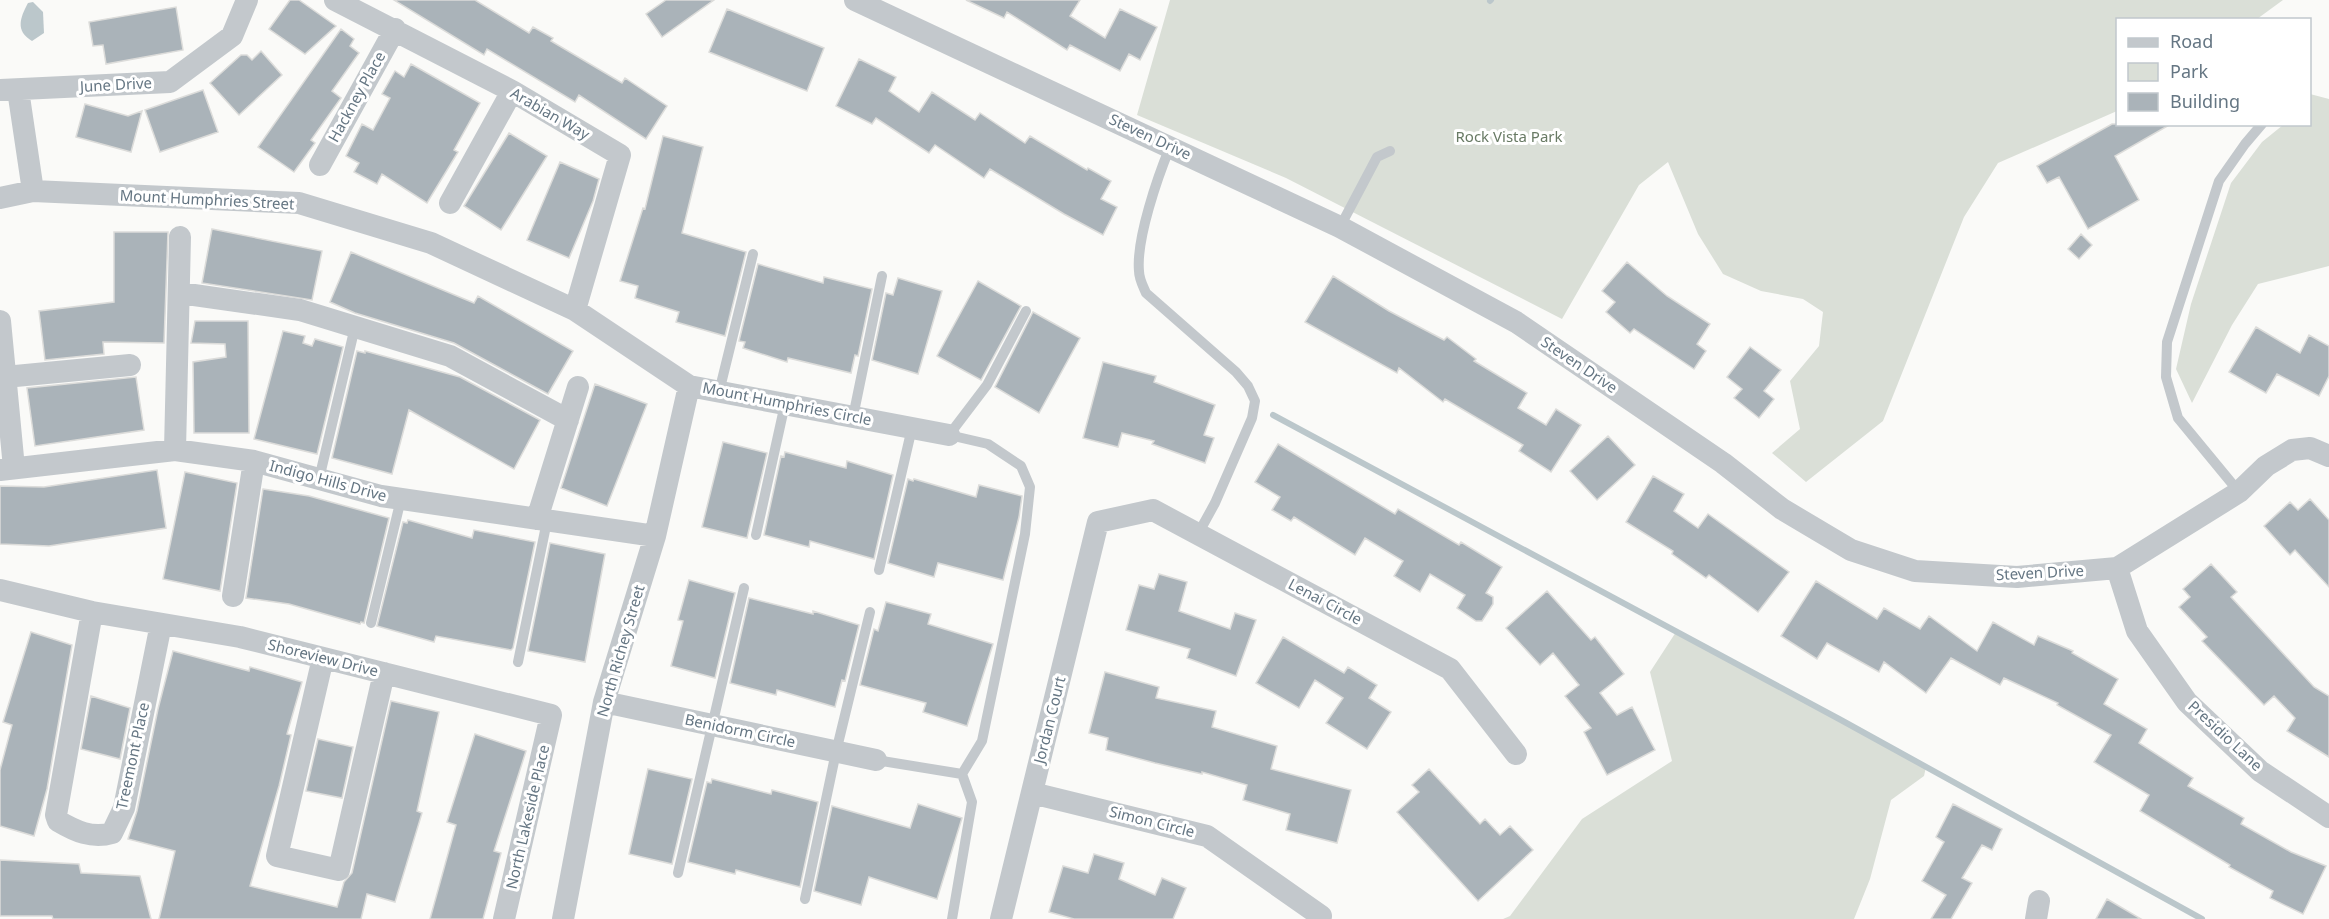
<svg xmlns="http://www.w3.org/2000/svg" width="2329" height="919" font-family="'Noto Sans',sans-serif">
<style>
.green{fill:#dadfd7}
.water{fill:#bbc7cb}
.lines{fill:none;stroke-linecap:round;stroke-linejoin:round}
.stream{stroke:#bbc7cb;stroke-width:6}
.building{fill:#aab3b9;stroke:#dcdcda;stroke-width:1.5}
.service{stroke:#c3c8cc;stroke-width:10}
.minor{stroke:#c3c8cc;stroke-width:22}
.labels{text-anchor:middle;stroke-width:6;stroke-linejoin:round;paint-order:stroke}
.street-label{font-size:15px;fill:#657683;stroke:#fff}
.park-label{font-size:15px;fill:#687a64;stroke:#fff}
</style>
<rect width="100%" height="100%" fill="#fafaf8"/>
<path class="green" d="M1170,0H2283L2257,19L2118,20L2117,111L1998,163L1964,217L1883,421L1806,482L1772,453L1800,429L1790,381L1819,346L1823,312L1803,299L1761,291L1723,274L1698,234L1668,162L1639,185L1562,319L1286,178L1137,115Z
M2310,94L2329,99V266L2258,284L2232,325L2192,403L2176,369L2191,304L2231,183L2262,142L2283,125L2310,124Z
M1676,632L1926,767L1924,776L1891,800L1870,879L1854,919H1503L1510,916L1582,819L1672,761L1650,672Z"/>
<path class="water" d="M33,2L43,12L44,33L32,41C15,31 20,18 28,3Z"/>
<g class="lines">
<path class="stream" d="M1490,1L1491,0
M1273,415L1841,720L2202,919"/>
</g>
<path class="building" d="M290,0H299L336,26L305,54L269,29Z
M394,0H475L529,33L533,27L553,38L551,41L622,83L625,78L667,106L646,139L579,95L575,102L487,49L484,55Z
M666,0H714L662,37L646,14Z
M966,0H1080L1070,16L1105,38L1120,9L1157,27L1140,60L1129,54L1120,71L1070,45L1067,50L1007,12L1004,18Z
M176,7L183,50L106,64L103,45L93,46L89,22Z
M727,9L824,48L807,91L709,52Z
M341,29L354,39L350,46L359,53L332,91L341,98L311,140L315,143L294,172L258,147Z
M261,51L282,75L239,115L210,83L241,55H247L252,60Z
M859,59L896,77L889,91L919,112L932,92L975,120L980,113L1025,143L1030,136L1087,170L1088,168L1111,181L1101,199L1117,207L1103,235L1064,214L990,169L984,178L935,145L929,153L876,118L872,124L836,106Z
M411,64L480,103L454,150L458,152L427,203L382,174L377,184L354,172L359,163L346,156L362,124L373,130L390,98L382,94L395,71L404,77Z
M203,90L218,132L160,152L145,110Z
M85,104L128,116L142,111L131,152L76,137Z
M2112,124H2171L2115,156L2139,200L2088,229L2059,177L2047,183L2037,166Z
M509,133L547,156L501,230L464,206Z
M663,136L703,147L682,233L746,252L725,336L676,322L679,312L635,298L638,286L620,281L643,208L645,209Z
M560,162L599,179L593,201L569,258L527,240Z
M212,229L322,251L312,300L202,283Z
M114,232H168L164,343L103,342L104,354L45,360L39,311L114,302Z
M2081,234L2092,245L2079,259L2068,249Z
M351,252L474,303L478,296L573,351L548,394L454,343L355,313L330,302Z
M1627,262L1667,296L1710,324L1697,344L1706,351L1694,369L1634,329L1630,333L1606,312L1615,302L1602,291Z
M758,264L823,283L824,277L872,289L858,356L855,355L851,373L788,358L787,362L743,348L745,342L739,341Z
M1333,276L1389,311L1444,340L1447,337L1476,359L1474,361L1527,393L1518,408L1546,425L1556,409L1581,425L1551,472L1519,451L1523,445L1445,399L1443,402L1399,368L1397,373L1305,322Z
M898,278L942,291L918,374L872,360L886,293L893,295Z
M978,281L1021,306L981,380L937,356Z
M1033,312L1080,338L1039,413L995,387Z
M195,321H248L249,433H194L193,362L226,357L225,344L191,343Z
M2256,327L2300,353L2309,335L2329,346V376L2319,396L2277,374L2266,393L2229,372Z
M283,331L305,336L303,343L312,346L315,339L343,347L317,454L254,439Z
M1750,347L1781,370L1764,391L1774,399L1759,418L1734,398L1742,389L1727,377Z
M357,351L365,353V351L460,377L540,420L514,469L409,410L392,474L332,458Z
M1103,362L1156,376L1154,382L1215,405L1204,435L1214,438L1205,463L1152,444L1154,441L1122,433L1118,447L1083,438Z
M136,377L144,430L35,446L27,388Z
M595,384L647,404L607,506L561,488Z
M1608,436L1635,465L1597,500L1570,471Z
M723,442L767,453L747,538L702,527Z
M1278,444L1395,514L1398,509L1459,545L1461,542L1502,567L1486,593L1493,597V604L1482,621H1476L1457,608L1465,595L1430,574L1420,592L1394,576L1403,561L1365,538L1355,555L1294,517L1291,521L1272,510L1280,497L1255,482Z
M785,452L846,468L847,461L893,475L874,559L810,541L809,547L764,535L781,456L784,457Z
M157,470L166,528L49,546L0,544V486L44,487Z
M185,472L237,483L220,591L163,579Z
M1653,476L1684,494L1674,511L1698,528L1708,514L1789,572L1758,612L1709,575L1706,578L1672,554L1673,551L1626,522Z
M908,479L913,481L914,479L976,497L979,485L1022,496L1019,517L1003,580L938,563L934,577L888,563Z
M263,489L309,496L389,518L364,623L361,622L360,624L289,604L246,598Z
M2310,499L2329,520V587L2295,550L2290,555L2264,526L2290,502L2298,510Z
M408,520L472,538L474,530L535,542L513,648L511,650L436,636L434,642L377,626L403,522L407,523Z
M550,543L605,554L585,662L528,651Z
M2211,564L2237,592L2231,597L2314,687L2329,696V757L2287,731L2295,718L2274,696L2264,705L2202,641L2207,637L2179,607L2190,597L2183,589Z
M1159,574L1187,582L1179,611L1230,629L1235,613L1256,620L1236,676L1187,658L1190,649L1126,630L1139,585L1154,589Z
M689,580L735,593L715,678L671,666L683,621L678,620Z
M1816,581L1877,619L1884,608L1920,629L1929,616L1977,651L1993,622L2034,645L2038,636L2073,651L2072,653L2118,679L2104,704L2147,729L2139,743L2193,778L2188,786L2244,818L2241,824L2291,852L2326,866L2303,914L2270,898L2273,891L2229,867L2230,865L2140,811L2149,795L2094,762L2111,735L2057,705L2058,703L2004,678L2000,685L1951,658L1926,693L1884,662L1879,672L1827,643L1817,659L1781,636Z
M1547,591L1591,640L1595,637L1624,674L1600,693L1617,715L1632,707L1655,750L1607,775L1584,732L1591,728L1565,696L1579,685L1553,653L1540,665L1506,628Z
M749,598L813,614V611L859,625L845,681L842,680L835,707L777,690L776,695L730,683Z
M886,602L931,614L928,624L993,644L967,726L923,712L926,703L860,685L874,629L878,631Z
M31,632L72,645L47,789L34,836L0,826V770L12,725L3,722Z
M1283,637L1344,673L1348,667L1377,685L1369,698L1391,712L1367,749L1326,723L1343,698L1315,680L1299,708L1256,683Z
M173,651L249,671L250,667L302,682L287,734L291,735L279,786L250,886L337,907L344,882L352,873L391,701L439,712L417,811L422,813L395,902L367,894L361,919H159L175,851L128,839L137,811L158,709Z
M1105,672L1159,687L1156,698L1216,711L1212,727L1277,746L1271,769L1351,790L1337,843L1286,830L1290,814L1243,800L1247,785L1202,772V774L1155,763L1106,750L1108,738L1089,733Z
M91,696L130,708L120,759L81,749Z
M475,734L526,751L494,851L501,853L483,919H430L456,825L447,822Z
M318,739L353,747L342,798L306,791Z
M648,769L692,779L672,864L629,854Z
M1429,769L1480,824L1485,819L1500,835L1510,826L1533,850L1478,901L1397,812L1419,792L1412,785Z
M712,779L771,794L772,790L818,802L800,887L736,870L735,874L688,862L707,782L711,783Z
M918,804L962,818L937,899L869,877L861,905L814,891L832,806L910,828Z
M1953,804L2002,829L1992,850L1982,845L1962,878L1972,883L1951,919H1931L1946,895L1922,881L1944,842L1936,837Z
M1094,854L1124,863L1119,879L1155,895L1162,878L1186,888L1173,919H1074L1049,912L1063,866L1088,873Z
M0,860L79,864L81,873L140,876L151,919H53L52,916H0Z
M2107,899L2141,919H2096Z"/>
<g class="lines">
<path class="service" d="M1170,147C1158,176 1136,239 1139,271C1139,279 1143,286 1146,293L1236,372L1248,386L1255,401L1252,418L1215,503L1198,534
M1340,227L1377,157L1390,151
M719,392L753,254
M853,417L882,276
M319,479L355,327
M2239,492L2178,418L2166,377L2167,342L2219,181L2245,144L2262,124
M756,535L785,404
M879,570L912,428
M371,623L401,499
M518,662L547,521
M876,760L962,774L972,802L952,919
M962,774L982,741L1025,534L1030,487L1021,466L988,444L949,435L987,385L1026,311
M678,873L744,588
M805,899L836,752L870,612"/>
<path class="minor" d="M335,0L512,91L620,155L575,310
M855,0L1340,227L1516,322L1723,463L1782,509L1851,550L1915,571L2017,577L2117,568L2239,492L2266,466L2292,450L2310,448L2329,456
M0,90L170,82L232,36L247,0
M18,90L33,191
M320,165L395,29
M0,198L33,191L299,203L431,243L575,310L689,386L949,435
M450,203L512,91
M180,293L300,310L450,356L568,420
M0,321L14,468
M5,377L130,365
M175,450L180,237
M0,470L175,450L254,461L381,496L655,536
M537,519L578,387
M2117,568L2137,631L2187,702L2260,771L2329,817
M0,590L92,612L240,637L551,715L504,919
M233,596L254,461
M92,612L56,815L58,821C75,831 92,839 112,833L124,808L161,624
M323,658L277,856L339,870L384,673
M604,702L876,760
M1032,793L1207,836L1321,916
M563,919L604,702L655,536L689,386
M1001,919L1098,522L1153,510L1450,669L1516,754
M2036,919L2039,901"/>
</g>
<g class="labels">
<g class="street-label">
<text transform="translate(116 85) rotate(-3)" y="5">June Drive</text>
<text transform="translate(357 97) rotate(-61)" y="5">Hackney Place</text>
<text transform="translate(550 114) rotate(30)" y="5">Arabian Way</text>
<text transform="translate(1150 137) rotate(25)" y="5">Steven Drive</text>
<text transform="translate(207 200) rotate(3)" y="5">Mount Humphries Street</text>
<text transform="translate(1579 365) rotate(34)" y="5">Steven Drive</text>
<text transform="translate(787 404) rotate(11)" y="5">Mount Humphries Circle</text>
<text transform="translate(328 481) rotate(15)" y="5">Indigo Hills Drive</text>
<text transform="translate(2040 573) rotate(-3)" y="5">Steven Drive</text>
<text transform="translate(1325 602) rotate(28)" y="5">Lenai Circle</text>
<text transform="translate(621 651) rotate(-74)" y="5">North Richey Street</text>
<text transform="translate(323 658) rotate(14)" y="5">Shoreview Drive</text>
<text transform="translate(1050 720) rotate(-76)" y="5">Jordan Court</text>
<text transform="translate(740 731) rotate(12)" y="5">Benidorm Circle</text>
<text transform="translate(2225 736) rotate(43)" y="5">Presidio Lane</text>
<text transform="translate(133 756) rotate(-78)" y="5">Treemont Place</text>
<text transform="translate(528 817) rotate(-77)" y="5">North Lakeside Place</text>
<text transform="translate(1152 822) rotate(14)" y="5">Simon Circle</text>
</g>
<g class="park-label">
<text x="1509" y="142">Rock Vista Park</text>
</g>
</g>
<rect x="2116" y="18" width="195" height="108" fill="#ffffff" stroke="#c1c8cd" stroke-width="1.5"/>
<rect x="2128" y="38" width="30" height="9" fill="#c3c8cc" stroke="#c1c8cd" stroke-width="1.5"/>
<text x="2170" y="48" font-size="18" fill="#657683">Road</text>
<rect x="2128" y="63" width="30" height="18" fill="#dadfd7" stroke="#c1c8cd" stroke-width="1.5"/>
<text x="2170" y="78" font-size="18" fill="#657683">Park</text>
<rect x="2128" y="93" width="30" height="18" fill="#aab3b9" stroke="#c1c8cd" stroke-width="1.5"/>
<text x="2170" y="108" font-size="18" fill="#657683">Building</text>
</svg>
